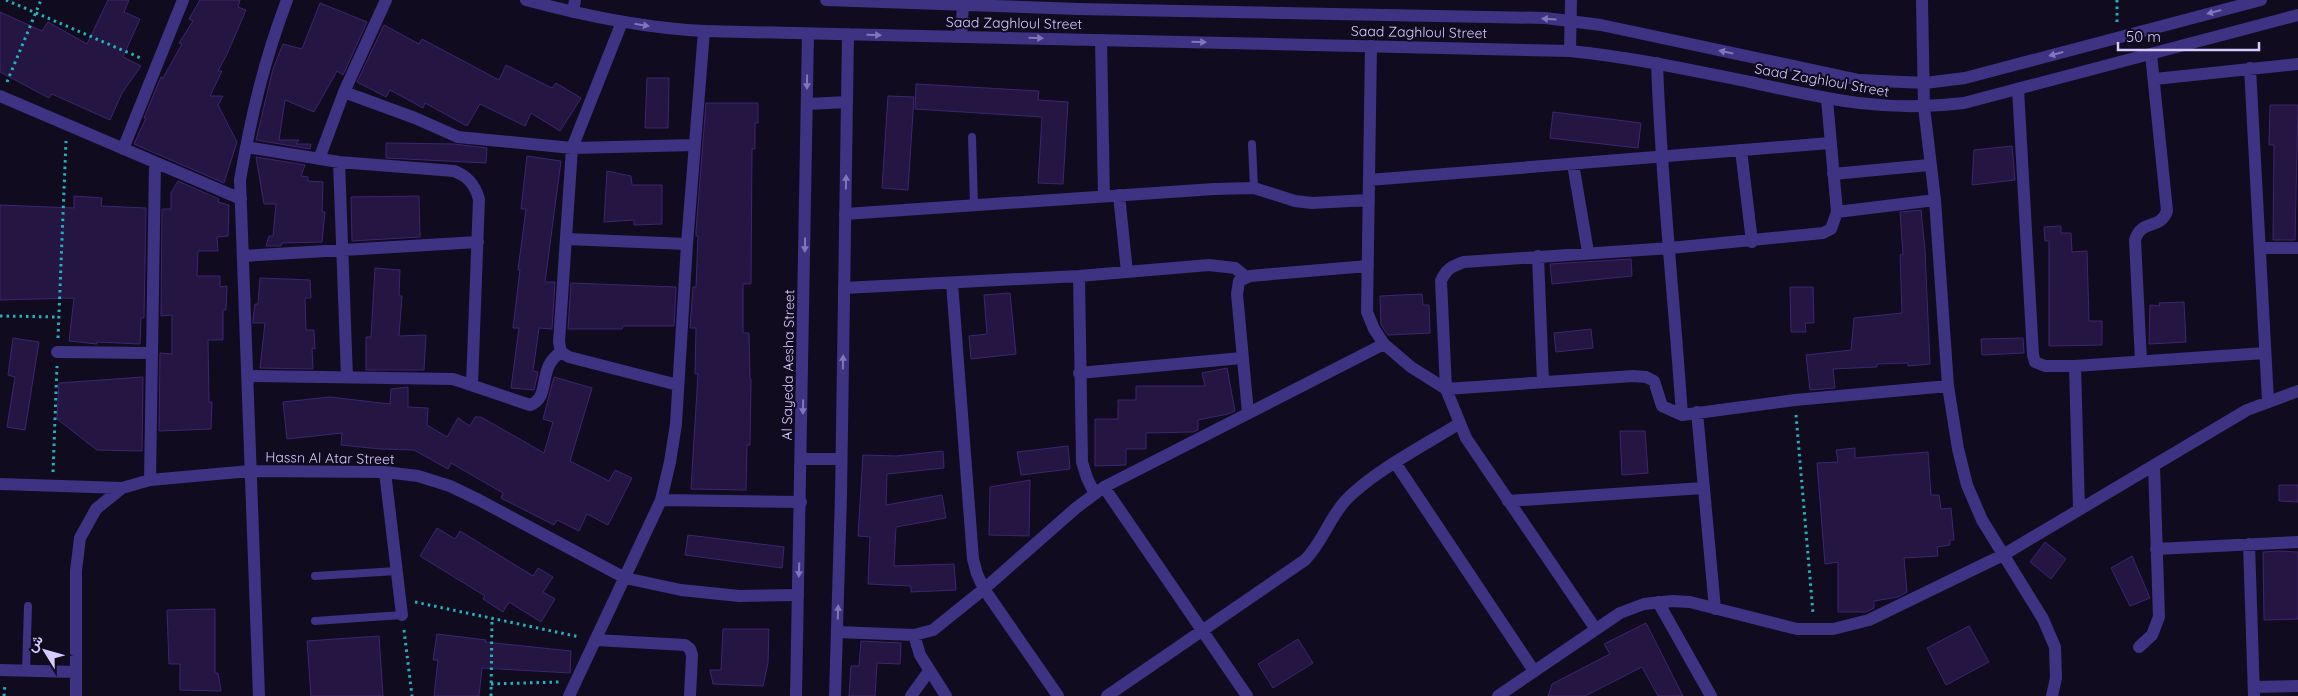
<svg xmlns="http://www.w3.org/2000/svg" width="2298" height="696" font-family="Quicksand,Vazirmatn,sans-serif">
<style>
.building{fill:#241543;stroke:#3d2571}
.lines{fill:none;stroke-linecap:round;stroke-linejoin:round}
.path{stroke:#23b2ba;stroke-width:3;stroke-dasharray:2.5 4;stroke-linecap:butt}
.service{stroke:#3e3283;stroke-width:8}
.minor{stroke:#3e3283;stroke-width:12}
.tertiary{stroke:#3e3283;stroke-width:12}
.oneway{fill:#8276bb}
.labels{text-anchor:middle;stroke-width:4;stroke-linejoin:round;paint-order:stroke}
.street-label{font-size:14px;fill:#d6caff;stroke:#110b20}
</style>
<rect width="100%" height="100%" fill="#110b20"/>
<path class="building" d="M108,0H129L124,12L140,19L123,57L141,66L122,93L110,120L52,94L49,98L0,72V12L42,31L48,22L87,44Z
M200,0H240L238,7L246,10L228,52L218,71H222L210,96H223L218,105L237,142L224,183L134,144L146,118H144L161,77L163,78L182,44L179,43L193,21L189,19Z
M320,3L367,22L343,75L337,71L314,112L285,100L279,140H299L296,144H311L310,149L256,140L273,69L283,44L302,49Z
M384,25L419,44L422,39L499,80L506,65L552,88L556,83L581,98L560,131L531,113L525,126L480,104L467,126L425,103L423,108L390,90L386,97L357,82Z
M647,78H669L668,128H645Z
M916,84L1039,91L1038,100L1068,102L1063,184L1038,183L1042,117L915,109Z
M888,96L914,97L908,190L882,188Z
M706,103H758V123H755V149H752L751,284H743V333H749L750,379H751L750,445H747L746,490L691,489L698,374H695L696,328H690L693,287H696L698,236H696V231Z
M2270,105H2298L2295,240H2273L2274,145H2269Z
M1553,112L1641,123L1638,148L1550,138Z
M386,143L454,144L487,148L486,163L386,158Z
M2012,146L2015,180L1972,185L1974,150Z
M527,156L561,161L545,282H555L552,329L539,328L533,371L538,372L534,390L511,388L519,328H513L520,270H518L526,209H521Z
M256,157L305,165L301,176L308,177V181L323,182L322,212H325L322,242L282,243L281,246H266L269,236H273L276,204H264Z
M607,171L631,176L632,185H662V224L634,225V220L604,222Z
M178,181L219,199L218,202L229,205L228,236L217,237L218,251H198L197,276H220V287L227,286L226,310H223V340H208L209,402H212L211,429L159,431L160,353L172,354V315L161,316L162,209H171V193Z
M74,196L102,198L101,206L146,208L144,318H141L140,344L97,342V344L69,341L74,298L0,300V205L74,208Z
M419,196L420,237L352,241L351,197Z
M1921,210L1925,250L1930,364L1908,366V363L1877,364V367L1833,369L1835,388L1810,390L1806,355L1851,350L1854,318L1902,313L1900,255L1903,254L1900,212Z
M2061,226V233H2071L2072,252L2087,251L2089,321H2102V345L2049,346V241H2045L2044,227Z
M1631,259L1632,276L1552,284L1550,264Z
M375,268L400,270L399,296H402L399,336L426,335L424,370H366V337H371Z
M260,278L310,280L311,298H305L306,330H314L315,349L312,348L313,369L260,368L265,323H253V319L255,304H258Z
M571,283L676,287L674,326H623L622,329H568Z
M1790,287H1813L1814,323H1805L1806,332H1791Z
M1010,293L1016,354L971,359L969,336L987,334L984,295Z
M1422,294L1423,305H1429L1430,333L1388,335L1381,325L1380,296Z
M2184,302L2186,342L2149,344L2150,305L2160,306L2159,303Z
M1591,329L1593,348L1556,352L1554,333Z
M13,338L39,342L25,430L7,427L15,377L8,375Z
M2023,338L2024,353L1982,355L1981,339Z
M1227,368L1235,411L1228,414L1198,420V430L1193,432L1146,433V449H1126V465L1095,466V419H1118V400H1136V386H1205L1202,373Z
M143,377L142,451L97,450L57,419L59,383Z
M554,377L592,388L570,461L609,481L615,470L632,478L608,525L587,514L579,531L557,520L554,525L501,498L503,493L451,463L448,469L414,450L380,449L341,445L342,433L287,439L283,402L330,397L390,404L391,389L408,387V407L428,408L427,425L447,437L458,418L470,426L475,417H481L544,453L553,422L543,419Z
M1620,431H1645L1648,473L1622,475Z
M1068,446L1070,469L1021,475L1017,452Z
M1855,448V458L1928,452L1931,495H1939L1941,509L1951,508L1954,540H1950V545L1937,547L1938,556L1904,558L1907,592L1898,597L1874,601V608L1866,612H1838V562L1825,564L1817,463L1838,462L1836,450Z
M943,451L944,468L887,474L886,505L942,495L946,518L896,527L894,566L954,564L956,590L911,592V586L868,584L870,537L858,536L863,455L896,456Z
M1030,480L1029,536L989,535L990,487Z
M2279,485H2298V502L2279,501Z
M437,528L455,539L460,531L533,576L538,568L553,577L543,592L555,599L541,622L509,602L503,612L483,599L485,596L420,556Z
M688,535L784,547L782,568L685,555Z
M2045,542L2066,559L2051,579L2030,562Z
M2279,551L2298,552V619L2264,620L2263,552Z
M2132,556L2150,598L2130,606L2111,568Z
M215,609V673H218L221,691L180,690V664H169L167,610Z
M1646,623L1683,696H1658L1642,667L1585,696H1548L1552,684L1610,654L1604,644Z
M1969,626L1989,662L1946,685L1927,648Z
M723,629H769L768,663L763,686L713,684L710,670H721Z
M437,634L486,640L485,642L571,651L570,673L482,668L479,696H434L438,660H433Z
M379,636L383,696H311L307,641Z
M1298,639L1313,663L1273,688L1258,664Z
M861,641L901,643L900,664L877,663L875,696H849L851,666H859Z"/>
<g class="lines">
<path class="path" d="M6,0L143,59
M2117,22V0
M7,82L41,0
M0,316L59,317
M58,338L66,141
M1796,415L1813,613
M53,472L57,366
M415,602L580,637
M404,630L412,696
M491,684L560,682
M4,696L5,684
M491,696L492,618"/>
<path class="service" d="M972,137L974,205
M1252,144L1254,188
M315,576L397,571
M315,621L402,615
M26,671L28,606"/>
<path class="minor" d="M1922,0L1924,107L1935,200L1948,386L1958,449L1967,485L1982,520L2043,619L2055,647L2056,678L2052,696
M622,22L572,148L559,342L561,352L569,357L678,385
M1101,40L1104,196
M1371,46L1367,312L1374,329L1384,344L1411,367L1446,389L1633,376L1646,377L1654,381L1662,406L1682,415L1795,400L1948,386
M1570,51L1571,0
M1657,63C1661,180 1674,297 1682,415
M2250,68L2268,401
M2155,79L2298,64
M2018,89L2033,355L2035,362L2045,366H2075L2265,353
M344,92L415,118L458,137L572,148L695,145
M0,96L241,199
M1827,99L1837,212
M246,147L339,162L454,171C468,176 475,185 479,199L472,385
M123,149L183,0
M1741,150L1752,242
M319,159L344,92L386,0
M339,162L347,377
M1573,164L1588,252
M1833,174L1929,165
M1369,180L1830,143
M1119,195L1127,272
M845,214L1214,189L1254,188L1295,201L1312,203L1369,200
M567,239L687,244
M2260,248H2298
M243,256L478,242
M1538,256L1543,382
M1079,276L1082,462L1087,478L1095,494
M952,283L973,559L977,574L984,589L1058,696
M844,288L1079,276L1209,265L1235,268L1246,277
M57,352L152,353
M2141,361L2135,240C2142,218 2160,231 2167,211L2151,54
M2075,366L2079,509
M1079,373L1242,358
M247,376L453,379L530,405C552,397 536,368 561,352
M1697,412L1715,609
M1248,413L1237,294L1239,281L1250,276L1368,266
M1396,464L1534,671
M385,472L402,615
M150,480L155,163
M0,484L122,488
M1104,487L1247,696
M661,500L801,502
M1508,501L1703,488
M2249,544L2254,696
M2156,549L2298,542
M1658,602L1711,696
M1595,628L1466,438L1446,389L1441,281C1446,269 1452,266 1464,262L1670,248L1823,233L1831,229L1837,212L1935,200
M837,632L914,635L933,630L984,589L1076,508L1104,487L1384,344
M914,635L920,655L946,696
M596,640L685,645L690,649L692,655L690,696
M2139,647L2152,635L2159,617L2154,465
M0,670L76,672
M2254,687L2298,686
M76,696V571L80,538L96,509L122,488L150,480L250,471L385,472L418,476L450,486L479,500L625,578L681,590L739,596L798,595
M259,696L240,180C251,116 264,61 287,0
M569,696L661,500L670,462L676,424L687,244L704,31
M911,696L929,671
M1107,696L1305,560C1323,542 1329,518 1346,500C1374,471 1425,445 1460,423
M1498,696L1620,613L1644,604L1672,601L1690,602L1797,629H1833L1869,620L2003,555L2247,410L2298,391"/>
<path class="tertiary" d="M526,0C585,16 643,28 704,31L1570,51C1631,57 1690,70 1750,82C1827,99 1885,113 1964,103L2298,15
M826,0L1078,9L1545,18L1601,25L1859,80L1925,83L1965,78L2261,0
M573,12L575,0
M961,37L963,5
M807,104L847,102
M802,459H841
M796,696L808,34
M835,696L841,495L848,34"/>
</g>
<defs><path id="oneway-solid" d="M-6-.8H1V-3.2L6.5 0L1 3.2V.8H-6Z" transform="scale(1.25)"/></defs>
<g class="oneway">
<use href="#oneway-solid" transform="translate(2214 12) rotate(165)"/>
<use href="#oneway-solid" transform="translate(1549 19) rotate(-176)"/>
<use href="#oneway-solid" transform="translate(642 25) rotate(9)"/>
<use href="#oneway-solid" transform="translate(874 35) rotate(1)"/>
<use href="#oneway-solid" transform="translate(1036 38) rotate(1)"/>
<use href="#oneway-solid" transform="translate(1199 42) rotate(1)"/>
<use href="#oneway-solid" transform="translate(1726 52) rotate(-168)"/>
<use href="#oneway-solid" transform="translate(2056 54) rotate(165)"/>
<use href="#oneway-solid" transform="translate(807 82) rotate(91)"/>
<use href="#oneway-solid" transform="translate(846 182) rotate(-89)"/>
<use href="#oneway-solid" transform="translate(805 245) rotate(91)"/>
<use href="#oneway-solid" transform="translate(843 362) rotate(-89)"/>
<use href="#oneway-solid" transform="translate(803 407) rotate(91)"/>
<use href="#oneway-solid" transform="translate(799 570) rotate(92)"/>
<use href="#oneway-solid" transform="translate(838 612) rotate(-88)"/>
</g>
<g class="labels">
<g class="street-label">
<text transform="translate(1014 23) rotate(1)" y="5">Saad Zaghloul Street</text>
<text transform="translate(1419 32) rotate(1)" y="5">Saad Zaghloul Street</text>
<text transform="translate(1822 80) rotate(10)" y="5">Saad Zaghloul Street</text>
<text transform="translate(788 365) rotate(-89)" y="5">Al Sayeda Aesha Street</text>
<text transform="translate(330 458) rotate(1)" y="5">Hassn Al Atar Street</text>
</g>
</g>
<g transform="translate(45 651) rotate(307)" stroke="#110b20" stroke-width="4" paint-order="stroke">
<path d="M0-4L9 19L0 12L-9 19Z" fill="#d6caff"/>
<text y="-8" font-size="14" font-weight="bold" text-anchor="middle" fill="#d6caff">ش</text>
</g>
<path d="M2118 42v8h141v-8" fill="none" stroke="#d6caff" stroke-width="2.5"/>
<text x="2126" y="42" font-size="15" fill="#d6caff" stroke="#110b20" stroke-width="4" paint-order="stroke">50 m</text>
</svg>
